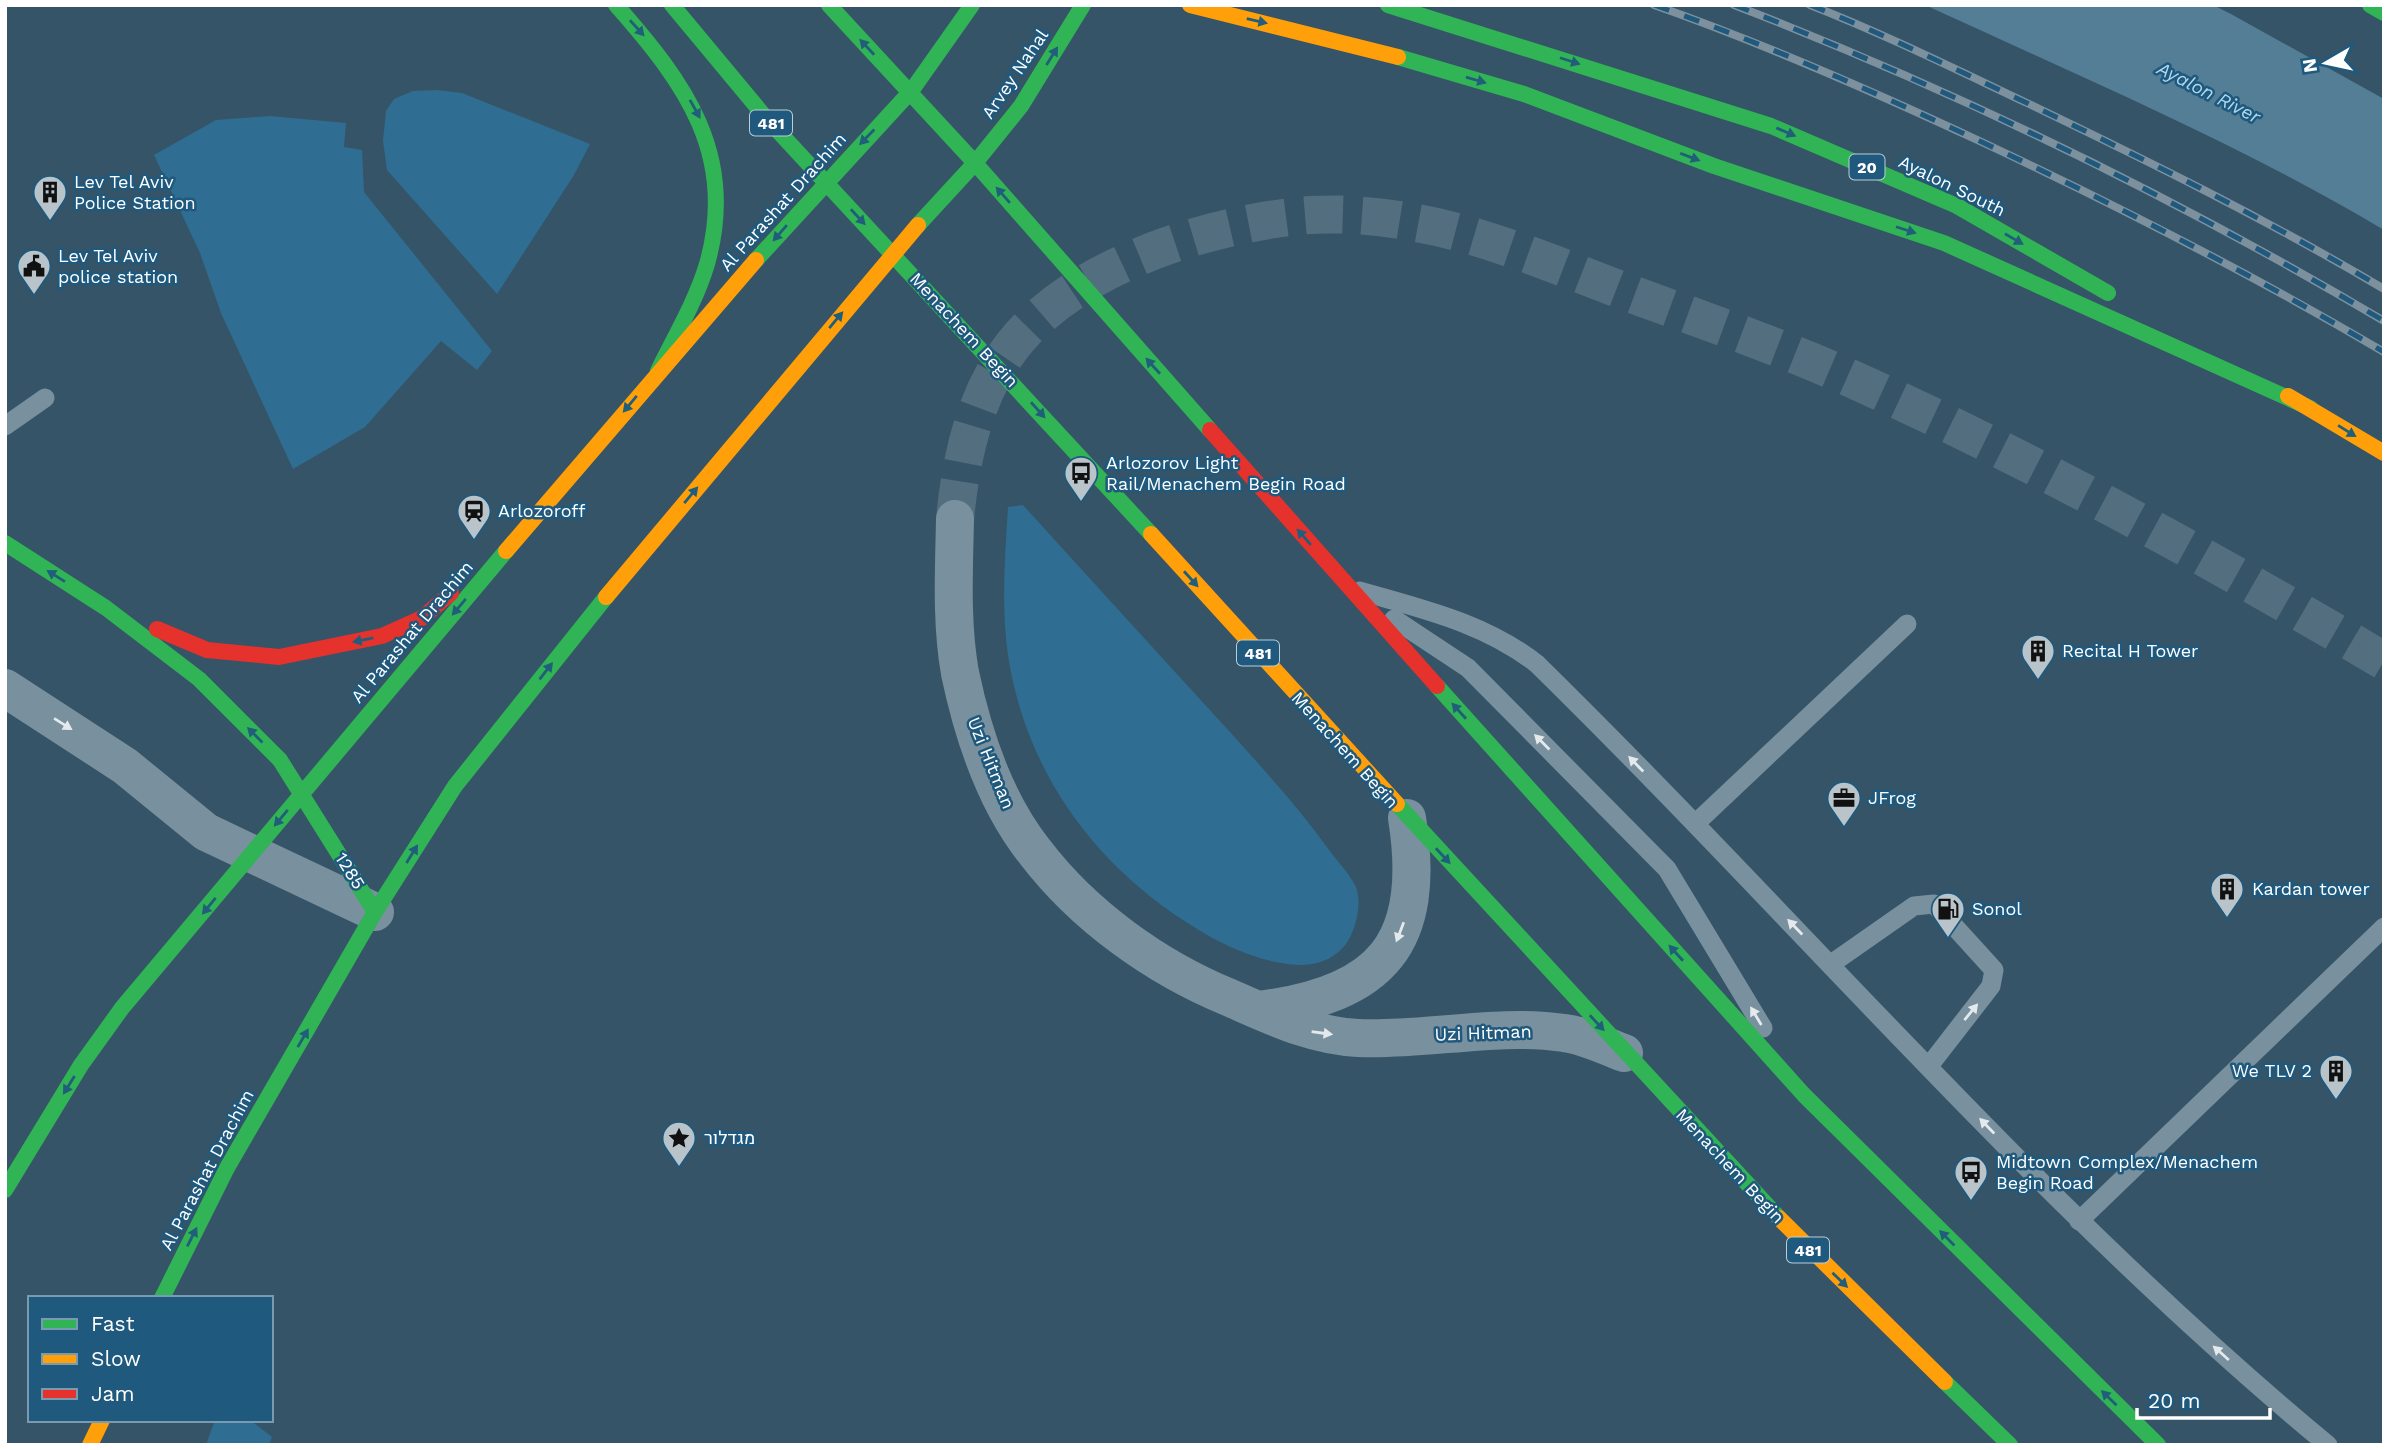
<svg xmlns="http://www.w3.org/2000/svg" width="2389" height="1450" font-family="'Work Sans',Heebo,sans-serif">
<style>
.green{fill:#2f6e92}
.water{fill:#547d96}
.lines{fill:none;stroke-linecap:round;stroke-linejoin:round}
.street-tunnel{stroke:#536e7e;stroke-width:38;stroke-dasharray:38 19;stroke-linecap:butt}
.lane{stroke:#79909e;stroke-width:19}
.street{stroke:#79909e;stroke-width:38}
.fast{stroke:#30b455;stroke-width:16}
.slow{stroke:#ff9f0a;stroke-width:16}
.jam{stroke:#e5322d;stroke-width:16}
.rail-casing{stroke:#7c909e;stroke-width:8}
.rail{stroke:#1f597d;stroke-width:5;stroke-dasharray:16;stroke-linecap:butt}
.oneway{fill:#205e7b}
.oneway2{fill:#e4e9ec}
.labels{text-anchor:middle;stroke-width:5;stroke-linejoin:round;paint-order:stroke}
.shield{fill:#1f597d;stroke:#bccdd8;stroke-width:2}
.shield-label{font-size:16px;font-weight:bold;fill:#fff}
.street-label{font-size:18px;fill:#fff;stroke:#1f597d}
.poi-label{font-size:18px;fill:#fff;stroke:#1f597d;text-anchor:start}
.water-label{font-size:19px;font-style:italic;fill:#add7ef;stroke:#1f597d}
</style>
<rect width="100%" height="100%" fill="#355467"/>
<path class="green" d="M436,90L462,93L590,144L574,175L497,294L387,170L383,141L386,111L394,99L413,91Z
M270,116L346,123L344,147L362,150L364,192L492,351L477,370L441,341L365,427L293,469L221,313L200,253L154,155L216,120Z
M1023,505C1092,581 1161,657 1230,732C1265,771 1299,808 1329,850C1337,861 1348,872 1355,885C1360,894 1359,910 1356,921C1347,958 1318,970 1281,963C1247,957 1215,941 1186,922C1091,861 1025,768 1008,655C1001,606 1005,556 1008,507Z
M215,1420H250L272,1437L269,1445H206Z"/>
<path class="water" d="M1925,5H2213L2231,14L2384,99V230C2238,143 2079,76 1925,5Z"/>
<g class="lines">
<path class="street-tunnel" d="M955,519C961,458 974,395 1013,345C1075,265 1212,223 1310,215C1342,213 1379,216 1411,222C1489,235 1564,269 1637,296C1716,325 1798,353 1874,389C2049,469 2218,563 2384,661"/>
<path class="lane" d="M5,426L45,398
M1360,591C1422,609 1485,623 1537,664C1802,924 2042,1209 2328,1445
M1394,619L1468,668L1667,869L1763,1028
M1695,824L1907,624
M1831,964L1914,906L1934,904L1994,970L1991,986L1929,1066
M2079,1221L2384,927"/>
<path class="street" d="M955,519C954,570 951,623 960,673C973,735 995,802 1035,852C1083,915 1155,967 1228,997C1270,1015 1311,1036 1358,1038C1427,1041 1496,1023 1564,1033C1584,1035 1605,1046 1624,1053
M5,688L125,766L206,832L375,912
M1258,1010C1382,995 1427,943 1407,818"/>
<path class="fast" d="M616,5C685,83 738,155 707,264C696,301 675,336 658,371
M672,5L766,118L1151,534
M829,5L975,163L1210,430
M1388,5L1771,126L1957,206L2108,293
M2370,5L2384,13
M1398,57L1524,94L1714,166L1944,243L2310,408
M918,225L975,163L1021,106L1083,5
M756,260L912,90L972,5
M5,543L106,608L199,679L280,760L375,912
M1437,686L1804,1095L2158,1445
M1397,804L1779,1218
M5,1190L81,1065L122,1008L506,551
M162,1298L227,1168L375,912L455,786L606,597
M1945,1382L2010,1445"/>
<path class="slow" d="M1190,5L1398,57
M2288,396L2384,453
M1151,534L1397,804
M506,551L756,260
M606,597L918,225
M1779,1218L1945,1382
M90,1445L102,1420"/>
<path class="jam" d="M1210,430L1437,686
M157,629L207,650L279,657L382,636L422,618L451,593"/>
<defs>
<path id="rail" d="M1654,5C1768,45 1877,93 1986,144C2122,208 2255,276 2384,352
M1734,5C1957,91 2178,199 2384,321
M1810,5C1884,34 1955,69 2027,103C2148,161 2268,220 2384,289"/>
</defs>
<use href="#rail" class="rail-casing"/>
<use href="#rail" class="rail"/>
</g>
<defs><path id="oneway-solid" d="M-6-.8H1V-3.2L6.5 0L1 3.2V.8H-6Z" transform="scale(1.75)"/></defs>
<g class="oneway">
<use href="#oneway-solid" transform="translate(1257 21) rotate(13)"/>
<use href="#oneway-solid" transform="translate(637 28) rotate(48)"/>
<use href="#oneway-solid" transform="translate(867 47) rotate(-133)"/>
<use href="#oneway-solid" transform="translate(1052 56) rotate(-58)"/>
<use href="#oneway-solid" transform="translate(1570 61) rotate(18)"/>
<use href="#oneway-solid" transform="translate(1476 80) rotate(16)"/>
<use href="#oneway-solid" transform="translate(695 109) rotate(61)"/>
<use href="#oneway-solid" transform="translate(1786 132) rotate(23)"/>
<use href="#oneway-solid" transform="translate(867 137) rotate(134)"/>
<use href="#oneway-solid" transform="translate(1690 157) rotate(21)"/>
<use href="#oneway-solid" transform="translate(1003 195) rotate(-131)"/>
<use href="#oneway-solid" transform="translate(858 217) rotate(47)"/>
<use href="#oneway-solid" transform="translate(1906 230) rotate(18)"/>
<use href="#oneway-solid" transform="translate(780 233) rotate(131)"/>
<use href="#oneway-solid" transform="translate(2014 239) rotate(30)"/>
<use href="#oneway-solid" transform="translate(836 320) rotate(-50)"/>
<use href="#oneway-solid" transform="translate(1153 366) rotate(-132)"/>
<use href="#oneway-solid" transform="translate(630 404) rotate(130)"/>
<use href="#oneway-solid" transform="translate(1038 410) rotate(48)"/>
<use href="#oneway-solid" transform="translate(2347 431) rotate(32)"/>
<use href="#oneway-solid" transform="translate(691 495) rotate(-50)"/>
<use href="#oneway-solid" transform="translate(1304 537) rotate(-131)"/>
<use href="#oneway-solid" transform="translate(56 576) rotate(-148)"/>
<use href="#oneway-solid" transform="translate(1191 579) rotate(48)"/>
<use href="#oneway-solid" transform="translate(459 607) rotate(130)"/>
<use href="#oneway-solid" transform="translate(363 640) rotate(168)"/>
<use href="#oneway-solid" transform="translate(546 671) rotate(-52)"/>
<use href="#oneway-solid" transform="translate(1459 711) rotate(-132)"/>
<use href="#oneway-solid" transform="translate(255 735) rotate(-135)"/>
<use href="#oneway-solid" transform="translate(281 818) rotate(130)"/>
<use href="#oneway-solid" transform="translate(412 854) rotate(-58)"/>
<use href="#oneway-solid" transform="translate(1443 856) rotate(47)"/>
<use href="#oneway-solid" transform="translate(209 906) rotate(129)"/>
<use href="#oneway-solid" transform="translate(1676 953) rotate(-132)"/>
<use href="#oneway-solid" transform="translate(1597 1023) rotate(47)"/>
<use href="#oneway-solid" transform="translate(303 1038) rotate(-60)"/>
<use href="#oneway-solid" transform="translate(69 1085) rotate(122)"/>
<use href="#oneway-solid" transform="translate(192 1237) rotate(-63)"/>
<use href="#oneway-solid" transform="translate(1947 1238) rotate(-135)"/>
<use href="#oneway-solid" transform="translate(1840 1280) rotate(44)"/>
<use href="#oneway-solid" transform="translate(2109 1398) rotate(-136)"/>
</g>
<g class="oneway2">
<use href="#oneway-solid" transform="translate(63 724) rotate(32)"/>
<use href="#oneway-solid" transform="translate(1542 742) rotate(-135)"/>
<use href="#oneway-solid" transform="translate(1636 764) rotate(-134)"/>
<use href="#oneway-solid" transform="translate(1795 927) rotate(-134)"/>
<use href="#oneway-solid" transform="translate(1400 932) rotate(111)"/>
<use href="#oneway-solid" transform="translate(1971 1012) rotate(-51)"/>
<use href="#oneway-solid" transform="translate(1756 1016) rotate(-121)"/>
<use href="#oneway-solid" transform="translate(1322 1033) rotate(8)"/>
<use href="#oneway-solid" transform="translate(1987 1126) rotate(-134)"/>
<use href="#oneway-solid" transform="translate(2221 1353) rotate(-138)"/>
</g>
<defs>
<symbol id="building-pin" viewBox="-11 -11 22 30"><path d="M0 17L-7.5 6A9.5 9.5 0 1 1 7.5 6Z" fill="#b8c3ca" stroke="#1f597d"/><path d="M-4-6H4V6H1V3H-1V6H-4ZM-2.5-4.3h1.7v1.8h-1.7ZM.8-4.3h1.7v1.8H.8ZM-2.5-1h1.7V.8h-1.7ZM.8-1h1.7V.8H.8Z" fill="#111"/></symbol>
<symbol id="civic-pin" viewBox="-11 -11 22 30"><path d="M0 17L-7.5 6A9.5 9.5 0 1 1 7.5 6Z" fill="#b8c3ca" stroke="#1f597d"/><path d="M-.6-6.5H3V-4.5H.6V-3L4-1V1h2V6H-6V1h2V-1L-.6-3ZM-1.2 2.5V6h2.4V2.5Z" fill="#111"/></symbol>
<symbol id="bus-pin" viewBox="-11 -11 22 30"><path d="M0 17L-7.5 6A9.5 9.5 0 1 1 7.5 6Z" fill="#b8c3ca" stroke="#1f597d"/><path d="M-5-6H5V4H4V6H2V4H-2V6H-4V4H-5ZM-3.5-4V0h7V-4ZM-3.5 1.2v1.5H-2V1.2ZM2 1.2v1.5H3.5V1.2Z" fill="#111"/></symbol>
<symbol id="station-pin" viewBox="-11 -11 22 30"><path d="M0 17L-7.5 6A9.5 9.5 0 1 1 7.5 6Z" fill="#b8c3ca" stroke="#1f597d"/><path d="M-3-6H3Q5-6 5-4V2Q5 4 3 4L4.5 6H3L1.5 4h-3L-3 6H-4.5L-3 4Q-5 4-5 2V-4Q-5-6-3-6ZM-3.5-4v3h7v-3ZM-3.5 1v1.5H-2V1ZM2 1v1.5H3.5V1Z" fill="#111"/></symbol>
<symbol id="office-pin" viewBox="-11 -11 22 30"><path d="M0 17L-7.5 6A9.5 9.5 0 1 1 7.5 6Z" fill="#b8c3ca" stroke="#1f597d"/><path d="M-6-3h4V-5.5h4V-3h4V5H-6ZM-1-4.5V-3h2v-1.5ZM-6 0V1H6V0Z" fill="#111"/></symbol>
<symbol id="fuel-pin" viewBox="-11 -11 22 30"><path d="M0 17L-7.5 6A9.5 9.5 0 1 1 7.5 6Z" fill="#b8c3ca" stroke="#1f597d"/><path d="M-5.5-6h7V0h2V4h1.3V-2.5L3-4.5l.8-.8L6-3V5H2.5V1h-1V6h-7ZM-4.2-4.7v3.2H.2V-4.7Z" fill="#111"/></symbol>
<symbol id="sight-pin" viewBox="-11 -11 22 30"><path d="M0 17L-7.5 6A9.5 9.5 0 1 1 7.5 6Z" fill="#b8c3ca" stroke="#1f597d"/><path d="M0-6L1.8-2.2L6-1.7L2.9 1.2L3.7 5.4L0 3.3L-3.7 5.4L-2.9 1.2L-6-1.7L-1.8-2.2Z" fill="#111"/></symbol>
</defs>
<g fill-rule="evenodd">
<use href="#building-pin" x="31" y="173" width="38" height="52"/>
<use href="#civic-pin" x="15" y="247" width="38" height="52"/>
<use href="#bus-pin" x="1062" y="454" width="38" height="52"/>
<use href="#station-pin" x="455" y="492" width="38" height="52"/>
<use href="#building-pin" x="2019" y="632" width="38" height="52"/>
<use href="#office-pin" x="1825" y="779" width="38" height="52"/>
<use href="#building-pin" x="2208" y="870" width="38" height="52"/>
<use href="#fuel-pin" x="1929" y="890" width="38" height="52"/>
<use href="#building-pin" x="2317" y="1052" width="38" height="52"/>
<use href="#sight-pin" x="660" y="1119" width="38" height="52"/>
<use href="#bus-pin" x="1952" y="1153" width="38" height="52"/>
</g>
<g class="labels">
<g class="shield">
<rect x="750" y="110.5" width="42" height="25" rx="5"/>
<rect x="1849.5" y="154.5" width="35" height="25" rx="5"/>
<rect x="1237" y="640.5" width="42" height="25" rx="5"/>
<rect x="1787" y="1237.5" width="42" height="25" rx="5"/>
</g>
<g class="shield-label">
<text x="771" y="129">481</text>
<text x="1867" y="173">20</text>
<text x="1258" y="659">481</text>
<text x="1808" y="1256">481</text>
</g>
<g class="street-label">
<text transform="translate(1015 74) rotate(-56)" y="6">Arvey Nahal</text>
<text transform="translate(1952 186) rotate(26)" y="6">Ayalon South</text>
<text transform="translate(783 202) rotate(-48)" y="6">Al Parashat Drachim</text>
<text transform="translate(964 330) rotate(47)" y="6">Menachem Begin</text>
<text transform="translate(412 632) rotate(-50)" y="6">Al Parashat Drachim</text>
<text transform="translate(1345 750) rotate(48)" y="6">Menachem Begin</text>
<text transform="translate(991 763) rotate(68)" y="6">Uzi Hitman</text>
<text transform="translate(350 871) rotate(58)" y="6">1285</text>
<text transform="translate(1483 1033) rotate(-2)" y="6">Uzi Hitman</text>
<text transform="translate(1730 1166) rotate(47)" y="6">Menachem Begin</text>
<text transform="translate(207 1170) rotate(-62)" y="6">Al Parashat Drachim</text>
</g>
<g class="poi-label">
<text x="74" y="188">Lev Tel Aviv<tspan x="74" dy="21">Police Station</tspan></text>
<text x="58" y="262">Lev Tel Aviv<tspan x="58" dy="21">police station</tspan></text>
<text x="1106" y="469">Arlozorov Light<tspan x="1106" dy="21">Rail/Menachem Begin Road</tspan></text>
<text x="498" y="517">Arlozoroff</text>
<text x="2062" y="657">Recital H Tower</text>
<text x="1868" y="804">JFrog</text>
<text x="2252" y="895">Kardan tower</text>
<text x="1972" y="915">Sonol</text>
<text x="2312" y="1077" text-anchor="end">We TLV 2</text>
<text x="704" y="1144">מגדלור</text>
<text x="1996" y="1168">Midtown Complex/Menachem<tspan x="1996" dy="21">Begin Road</tspan></text>
</g>
<g class="water-label">
<text transform="translate(2209 92) rotate(27)" y="7">Ayalon River</text>
</g>
</g>
<rect width="2389" height="1450" fill="none" stroke="#ffffff" stroke-width="14"/>
<rect x="28" y="1296" width="245" height="126" fill="#1f597d" stroke="#799bb1" stroke-width="2"/>
<rect x="42" y="1319" width="35" height="10" fill="#30b455" stroke="#799bb1" stroke-width="2"/>
<text x="91" y="1331" font-size="21" fill="#ffffff">Fast</text>
<rect x="42" y="1354" width="35" height="10" fill="#ff9f0a" stroke="#799bb1" stroke-width="2"/>
<text x="91" y="1366" font-size="21" fill="#ffffff">Slow</text>
<rect x="42" y="1389" width="35" height="10" fill="#e5322d" stroke="#799bb1" stroke-width="2"/>
<text x="91" y="1401" font-size="21" fill="#ffffff">Jam</text>
<g transform="translate(2326 63) rotate(261)" stroke="#1f597d" stroke-width="5" paint-order="stroke">
<path d="M0-5L12 26L0 18L-12 26Z" fill="#ffffff"/>
<text y="-10" font-size="19" font-weight="bold" text-anchor="middle" fill="#ffffff">N</text>
</g>
<path d="M2137 1408v10h133v-10" fill="none" stroke="#ffffff" stroke-width="3.5"/>
<text x="2148" y="1408" font-size="21" fill="#ffffff" stroke="#1f597d" stroke-width="5" paint-order="stroke">20 m</text>
</svg>
